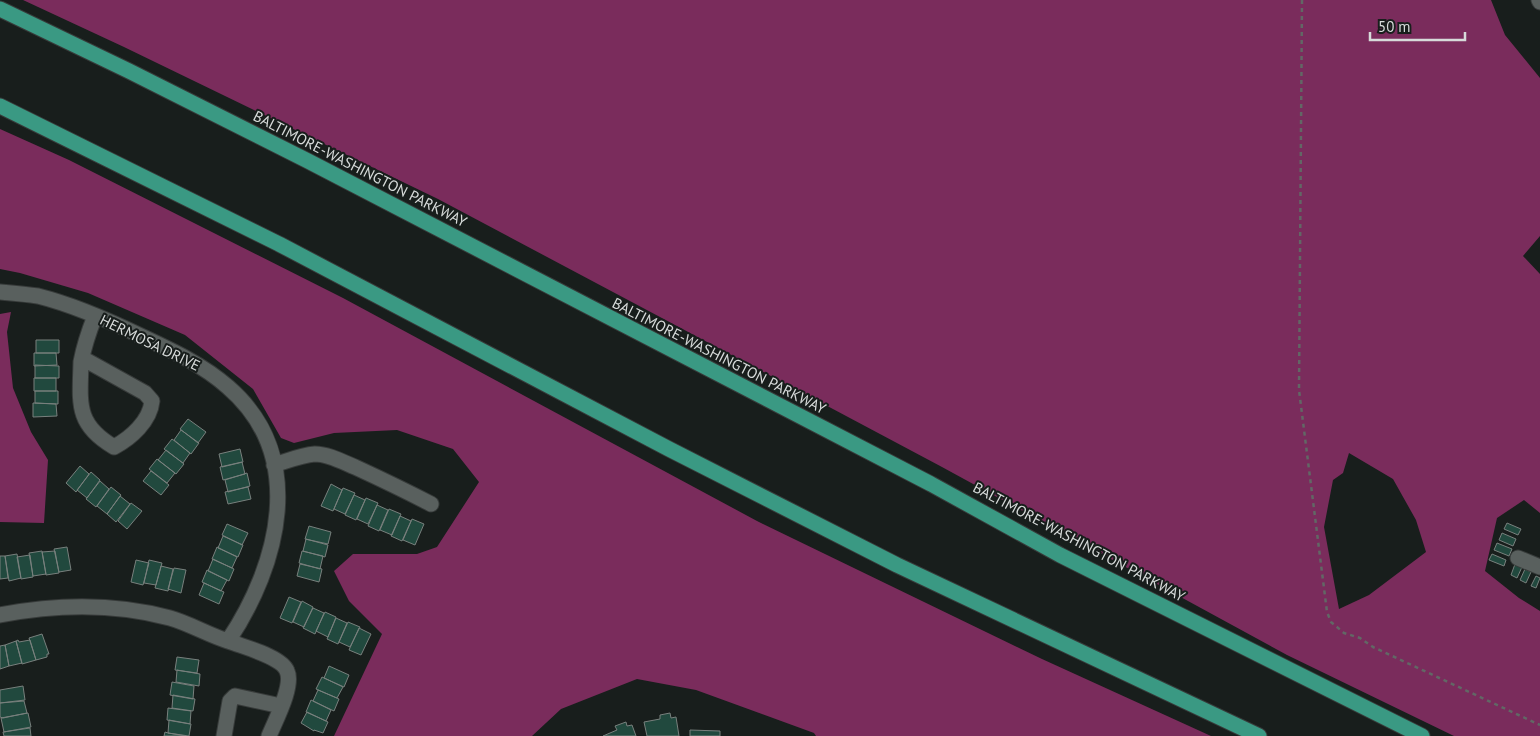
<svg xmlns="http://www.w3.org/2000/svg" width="1540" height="736" font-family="'PT Sans',sans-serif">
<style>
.forest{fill:#7a2c5c;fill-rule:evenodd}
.building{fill:#21493e;stroke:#78807d}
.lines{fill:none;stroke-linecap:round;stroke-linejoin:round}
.minor-casing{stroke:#373b3a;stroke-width:17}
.highway-casing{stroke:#373b3a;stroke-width:17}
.path{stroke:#626765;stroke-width:2.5;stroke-dasharray:4 4;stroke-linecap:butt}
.minor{stroke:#59605e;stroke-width:15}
.highway{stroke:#3a9983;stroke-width:15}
.labels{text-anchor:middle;stroke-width:4;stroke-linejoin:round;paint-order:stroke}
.street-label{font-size:15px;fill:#d7dbda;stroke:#181e1c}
</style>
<rect width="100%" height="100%" fill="#181e1c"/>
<path class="forest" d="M23,0H1491L1505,35L1540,78V236L1523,256L1540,274V513L1524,500L1497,518L1485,571L1519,598L1540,611V736H1454L1287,655L942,467L438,199L124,47ZM1349,453L1393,479L1416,520L1426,552L1369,595L1339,609L1324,527L1333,480L1343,473Z
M0,129L69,160L343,298L757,521L1042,659L1211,736H816L814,733L696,690L637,679L561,709L532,736H334L382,634L349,601L334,571L353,554H417L437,547L479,482L453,449L397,430L334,433L294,443L281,438L253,389L185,335L88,293L20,273L0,269Z
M11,312L7,332L13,388L31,432L48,460L44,523L0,522V314Z"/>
<path class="building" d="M36,340H59V353H36Z
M34,353H56L57,365L34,366Z
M35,365L59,366V378H35Z
M34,378H56V391H34Z
M35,391H58V404L35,403Z
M33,403L56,404L57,416L33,417Z
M188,419L206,432L198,443L180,429Z
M181,430L199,443L191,454L174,440Z
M172,439L190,453L183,463L164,449Z
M240,449L243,462L222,467L219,454Z
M166,450L184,464L176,474L158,460Z
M157,459L175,473L167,483L149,469Z
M242,462L245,474L223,480L220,467Z
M80,466L89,474L76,492L66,483Z
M151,471L169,485L161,495L143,481Z
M91,472L100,480L87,498L77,490Z
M247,473L250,486L228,492L225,480Z
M100,481L109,489L96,507L86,499Z
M331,484L342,490L333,511L321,506Z
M111,487L121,495L107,514L97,506Z
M248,487L251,499L228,504L225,492Z
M343,488L355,493L345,514L334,509Z
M354,495L365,500L356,520L345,515Z
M120,496L130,504L116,522L107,514Z
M366,498L378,503L368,524L357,519Z
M131,503L142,511L127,529L118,521Z
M377,505L388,510L379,531L368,526Z
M389,509L401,514L392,535L380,530Z
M400,516L411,521L402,541L391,536Z
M412,519L424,524L415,545L403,540Z
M1507,523L1521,529L1518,535L1504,529Z
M227,524L248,533L242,545L222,535Z
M309,526L331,532L328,544L305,539Z
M1502,533L1516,539L1513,546L1499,540Z
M223,536L243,545L238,557L218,548Z
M306,539L328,545L325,557L303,551Z
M1497,543L1512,549L1509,556L1494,550Z
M67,547L71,570L59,572L54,549Z
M217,547L237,557L232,568L212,559Z
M42,551L46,574L33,576L29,553Z
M55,551L59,573L46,575L42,552Z
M302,551L323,556L320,569L299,563Z
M17,554L21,578L9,581L5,556Z
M1492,554L1506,560L1504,566L1489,560Z
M30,555L33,577L21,579L17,557Z
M0,556H5L8,578L0,579Z
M213,559L234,569L229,581L208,571Z
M136,560L149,563L143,585L131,582Z
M149,560L162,563L156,585L144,583Z
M300,564L322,569L319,582L297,576Z
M1515,564L1522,567L1517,578L1511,575Z
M161,566L173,569L168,591L155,588Z
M174,568L186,570L181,593L168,589Z
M1525,569L1531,572L1526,583L1520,580Z
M207,570L227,580L221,591L202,582Z
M1536,576L1540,578L1536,588L1531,586Z
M204,583L224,592L219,604L199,595Z
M289,597L301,602L292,623L280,618Z
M302,601L313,607L304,627L293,622Z
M313,608L324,613L315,634L303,628Z
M325,612L336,617L328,637L316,631Z
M336,618L347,623L338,644L327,639Z
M348,622L360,627L350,647L339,642Z
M359,628L371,634L361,655L349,650Z
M42,634L49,654H47V657L36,660L29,638Z
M18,640L19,642L30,640L36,660L22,664L16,641Z
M16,641L22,663L9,666L5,645Z
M5,645L9,666L0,669V646Z
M177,657L199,660L197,673L175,670Z
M329,666L349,675L344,687L324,678Z
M177,670L200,674L199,686L176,682Z
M322,677L343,687L337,698L316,689Z
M172,682L194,686L193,699L170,695Z
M23,686L25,700L0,703V690Z
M318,690L339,699L334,711L313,701Z
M173,695L195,699L193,711L172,708Z
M311,700L331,710L326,721L306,712Z
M24,701L27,713L3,718L0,717V703Z
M168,708L191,711L190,724L167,720Z
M307,712L328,722L323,733L314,730V731L301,723Z
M28,713L31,727L4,732L1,718Z
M670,713L671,718L676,717L679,736H647L644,722L660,719V715Z
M169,720L191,724L189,736L168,733Z
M626,722L627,726L632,725L636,736H603L617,730L615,726Z
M30,728L31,736H4L3,732Z
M690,730L720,731V736H690Z
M165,732L168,733L186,736H164Z"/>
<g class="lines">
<defs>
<path id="minor" d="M1539,0L1540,2
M0,292C12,293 25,294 38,296C74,305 110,321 143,337C173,351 203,365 228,387C308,456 279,565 228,641
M82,358L145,393L152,401C150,421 131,438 114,447C75,424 80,403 81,362C84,346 89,331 95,316
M274,465C287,461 301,455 315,454C328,454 343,462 355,467C381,479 406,491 431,504
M1518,558L1540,567
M0,615C57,604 114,603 170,618C191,624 210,636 231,642C244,647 282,657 287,671C294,686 275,721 269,736
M224,736L230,701L235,696L281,706"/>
<path id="highway" d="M0,9L129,71L308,161L931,484L1060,555L1422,736
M0,106L279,244L669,449L897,565L1259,736"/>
</defs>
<use href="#minor" class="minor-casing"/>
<use href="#highway" class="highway-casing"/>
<path class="path" d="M1302,0L1299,390L1327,612L1331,622L1344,633L1360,638L1373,647L1540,725"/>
<use href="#minor" class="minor"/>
<use href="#highway" class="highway"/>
</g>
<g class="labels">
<g class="street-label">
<text transform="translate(360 169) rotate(27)" y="5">BALTIMORE-WASHINGTON PARKWAY</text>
<text transform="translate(150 343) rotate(26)" y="5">HERMOSA DRIVE</text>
<text transform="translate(719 356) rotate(27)" y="5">BALTIMORE-WASHINGTON PARKWAY</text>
<text transform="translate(1079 542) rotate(28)" y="5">BALTIMORE-WASHINGTON PARKWAY</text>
</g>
</g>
<path d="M1370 32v8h95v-8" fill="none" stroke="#d7dbda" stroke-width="2.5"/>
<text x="1378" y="32" font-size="15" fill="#d7dbda" stroke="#181e1c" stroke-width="4" paint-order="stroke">50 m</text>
</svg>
